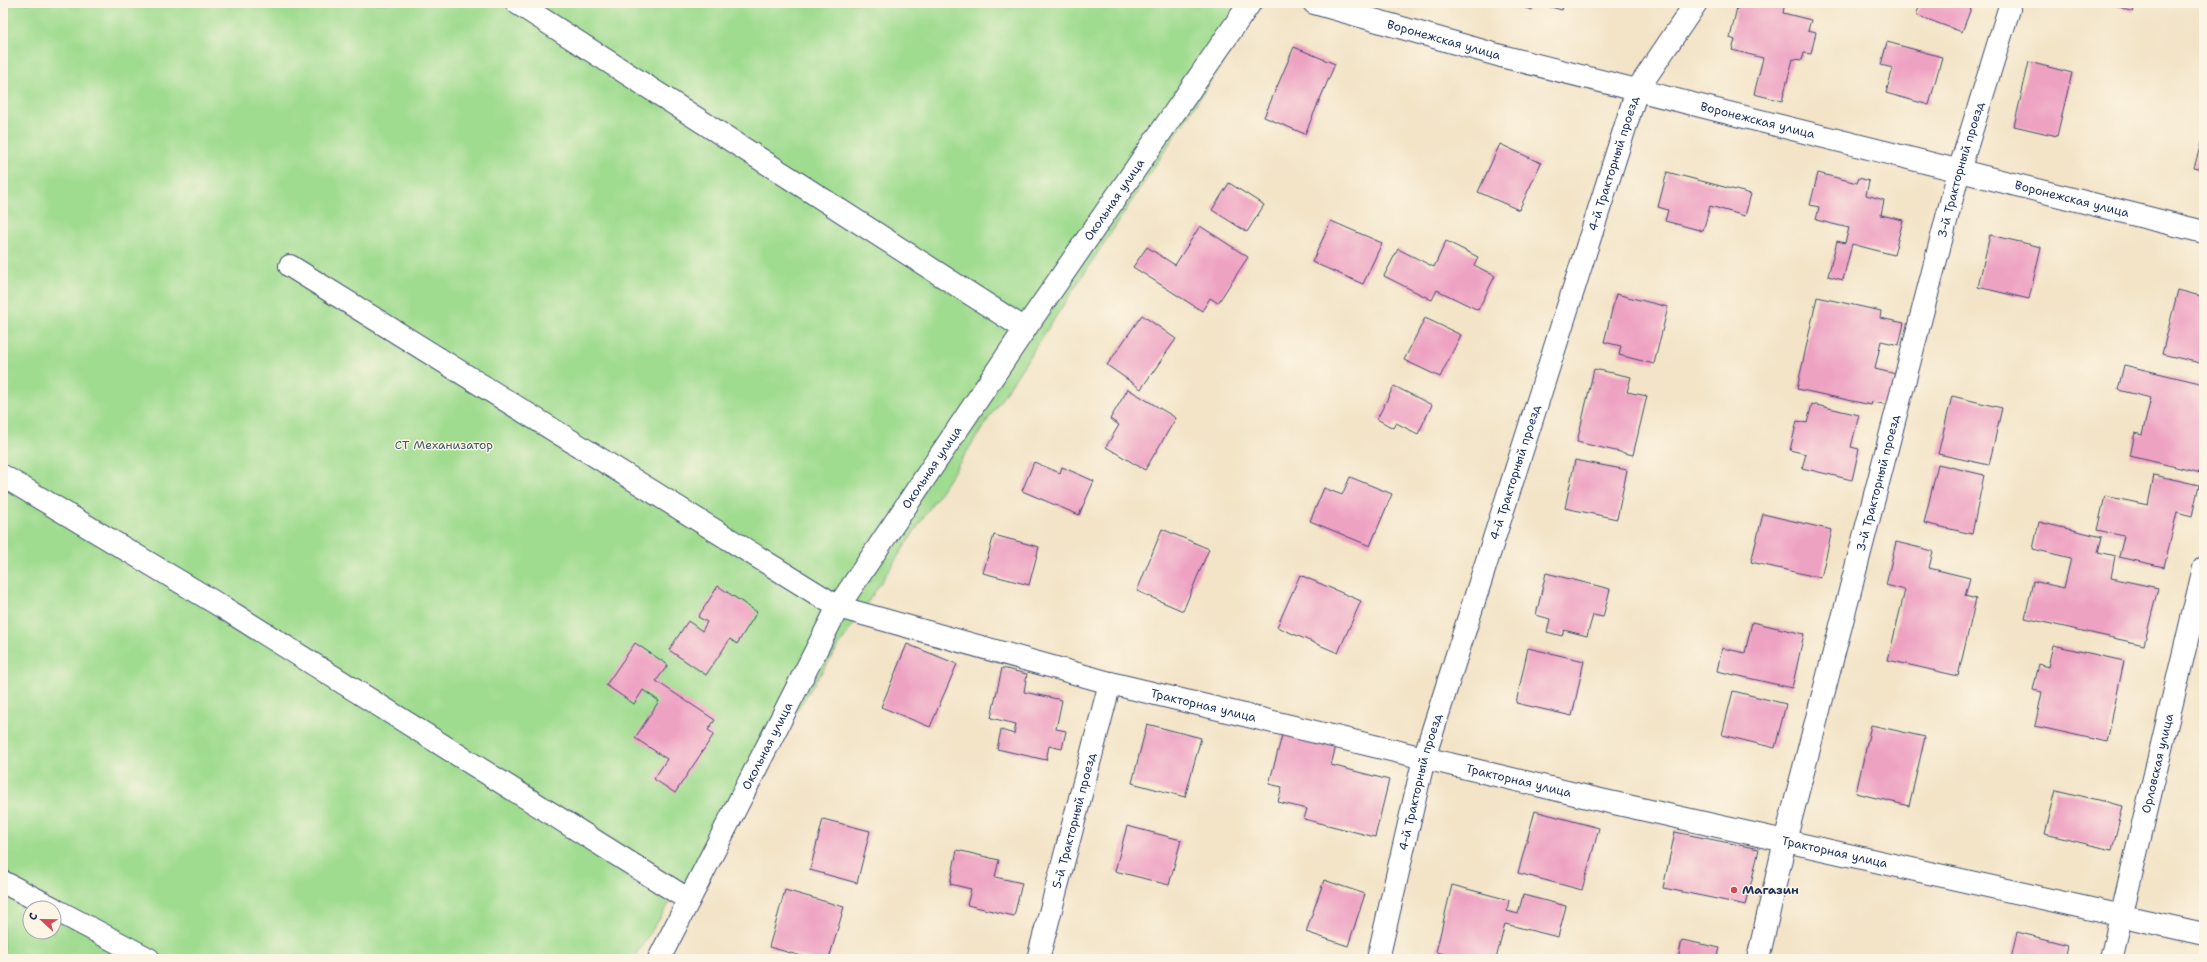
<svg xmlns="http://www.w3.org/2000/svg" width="2207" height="962" font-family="'Shantell Sans',sans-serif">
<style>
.green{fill:#a0dc90;stroke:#5e8677;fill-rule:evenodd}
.building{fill:#eea2c2}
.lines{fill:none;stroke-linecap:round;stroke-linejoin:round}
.street-casing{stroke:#3b4a6e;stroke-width:24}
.street{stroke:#fff;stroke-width:22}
.poi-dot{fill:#d1495b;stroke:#fcf5e5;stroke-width:1.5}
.labels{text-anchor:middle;stroke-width:3;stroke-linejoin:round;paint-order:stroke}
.street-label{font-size:12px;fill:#1b2f5e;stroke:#fcf5e5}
.park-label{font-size:12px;fill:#3c5a6a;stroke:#fcf5e5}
.poi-label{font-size:12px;font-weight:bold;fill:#1b2f5e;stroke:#fcf5e5;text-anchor:start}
</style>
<rect width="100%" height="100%" fill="#fcf5e5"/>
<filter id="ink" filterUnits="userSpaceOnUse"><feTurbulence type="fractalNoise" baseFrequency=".025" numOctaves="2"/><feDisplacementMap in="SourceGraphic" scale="8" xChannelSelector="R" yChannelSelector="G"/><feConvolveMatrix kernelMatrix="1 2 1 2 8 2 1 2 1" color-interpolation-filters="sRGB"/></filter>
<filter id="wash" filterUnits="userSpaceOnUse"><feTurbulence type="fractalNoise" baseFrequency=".012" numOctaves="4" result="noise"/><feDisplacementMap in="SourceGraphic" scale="16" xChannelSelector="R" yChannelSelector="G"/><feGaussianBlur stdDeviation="0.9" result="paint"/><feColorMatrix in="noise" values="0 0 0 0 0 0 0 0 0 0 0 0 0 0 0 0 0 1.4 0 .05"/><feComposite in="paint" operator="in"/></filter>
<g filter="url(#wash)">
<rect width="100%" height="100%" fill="#f3e4c7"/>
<path class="green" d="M3,3H1262L633,959H3ZM30,908H54V932H30Z"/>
<g id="blocks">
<path class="building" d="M1507,3H1534L1532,10Z
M1536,3H1564L1562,10Z
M1738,3L1760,7L1761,3H1785L1783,13L1811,20L1808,30L1816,32L1811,54L1804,53L1802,60L1793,59L1782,101L1754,94L1763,58L1732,50L1735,40L1730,38Z
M1921,3H1973L1962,32L1916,15Z
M2109,3H2136L2133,12Z
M1887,42L1942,57L1929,105L1886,93L1893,68L1881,65Z
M1294,47L1335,64L1305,134L1264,117Z
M2029,62L2072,73L2057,136L2014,126Z
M2204,133V170L2194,168Z
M1500,144L1541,163L1519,210L1478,192Z
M1667,172L1751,194L1745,216L1710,206L1703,231L1665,221L1668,210L1658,207Z
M1818,173L1857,183L1859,178L1869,181L1866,195L1884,200L1881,215L1903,220L1894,255L1852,244L1843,280L1828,276L1837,241L1845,243L1849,228L1816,220L1819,207L1810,205Z
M1229,183L1264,205L1247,232L1212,210Z
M1331,221L1382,243L1363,284L1312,262Z
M1200,226L1248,257L1218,303L1210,298L1202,311L1133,267L1147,247L1175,265Z
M1990,235L2041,247L2029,299L1978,287Z
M1446,241L1478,257L1474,265L1495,276L1478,310L1437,290L1432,300L1384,276L1398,249L1434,267Z
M2178,290L2204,297V364L2162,354Z
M1616,294L1668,307L1654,364L1619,355L1621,346L1604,342Z
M1817,297L1881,311L1880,318L1904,323L1899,345L1881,341L1875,369L1896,374L1890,405L1872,402L1871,405L1797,389Z
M1142,315L1176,339L1141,389L1107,365Z
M1425,318L1461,335L1440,377L1404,360Z
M2124,365L2204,384V459L2201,473L2130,456L2135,433L2142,435L2151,398L2118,390Z
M1594,369L1631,377L1627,392L1647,396L1633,455L1577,442Z
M1394,386L1432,405L1418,434L1396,423L1393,428L1377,419Z
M1128,389L1176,418L1145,470L1106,447L1119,425L1110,419Z
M1952,396L2002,408L1989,465L1938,454Z
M1812,404L1859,415L1851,447L1859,449L1852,480L1802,468L1806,454L1790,450L1797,421L1807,423Z
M1575,460L1627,470L1617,519L1565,508Z
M1034,462L1060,473L1062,467L1094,481L1079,515L1022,491Z
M1938,464L1984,475L1972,534L1924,523Z
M2154,475L2199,485L2192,516L2177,512L2164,567L2119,557L2124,536L2097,530L2105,496L2148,505Z
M1350,477L1392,494L1370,546L1310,521L1324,488L1342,495Z
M1763,514L1832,530L1821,578L1751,562Z
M2039,522L2102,537L2098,552L2115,556L2111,578L2158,588L2144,645L2025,618L2033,581L2064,588L2071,558L2033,549Z
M1162,529L1209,549L1183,611L1137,591Z
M994,535L1039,547L1029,585L983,573Z
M1896,542L1933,551L1929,568L1970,578L1965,596L1976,599L1958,676L1888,660L1905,590L1886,585Z
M1546,573L1610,589L1603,617L1593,615L1587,636L1564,630L1562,636L1547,632L1550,619L1536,615Z
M1300,575L1361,601L1338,653L1277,627Z
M718,586L757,612L737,644L730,639L706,675L669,650L688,621L702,631L707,622L698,617Z
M1752,622L1804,634L1792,688L1717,671L1722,648L1745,653Z
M635,643L668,665L656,681L715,720L708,730L714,734L675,793L654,779L667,759L635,738L659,701L643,690L634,704L606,685Z
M907,644L957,664L930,727L881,707Z
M2053,645L2124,661L2107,742L2035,726L2042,692L2033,690L2039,664L2048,667Z
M1528,648L1584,661L1572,716L1516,703Z
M1002,668L1027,674L1024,692L1062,700L1056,729L1066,731L1062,749L1049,746L1046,760L997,749L1001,730L1014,734L1016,724L991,718Z
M1733,691L1786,704L1775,748L1722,735Z
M1147,724L1201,738L1185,797L1132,783Z
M1871,725L1925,737L1909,806L1856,793Z
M1283,732L1336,746L1331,765L1389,780L1375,837L1304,819L1307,809L1278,802L1282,787L1269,784Z
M2056,790L2123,806L2112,850L2045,834Z
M1535,811L1599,828L1582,890L1518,873Z
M823,819L870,831L857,883L810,870Z
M1127,826L1181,840L1169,885L1115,871Z
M1675,832L1759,849L1746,905L1663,888Z
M957,850L999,860L995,877L1022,883L1014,916L967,905L971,889L950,884Z
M1324,880L1365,894L1348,946L1306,932Z
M1452,885L1509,900L1507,911L1518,914L1523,895L1566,906L1558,937L1505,924L1496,959H1465L1436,952Z
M785,890L844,907L829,959H812L769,947Z
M2017,932L2068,945L2065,959H2011Z
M1682,940L1720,948L1717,959H1678Z"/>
</g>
</g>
<g filter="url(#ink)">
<use href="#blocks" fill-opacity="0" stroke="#3b4a6e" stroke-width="1"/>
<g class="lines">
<defs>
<g id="street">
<path d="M517,3L1025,329"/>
<path id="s1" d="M1314,3L1501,56L2204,232"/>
<path id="s2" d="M290,266L838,607L1110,683L1596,799L2204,934"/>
<path d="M3,476L224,608L689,900"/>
<path d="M3,882L53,908"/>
<path d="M54,909L149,959"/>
<path id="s3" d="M659,959L838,607L1025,329L1250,3"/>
<path id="s4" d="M1038,959L1110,683"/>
<path id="s5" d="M1378,959L1424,758L1637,90L1696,3"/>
<path id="s6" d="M1758,959L1785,841L1959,171L2009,9"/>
<path id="s7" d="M2111,959L2204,568"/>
</g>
</defs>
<use href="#street" class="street-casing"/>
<use href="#street" class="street"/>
</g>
</g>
<circle class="poi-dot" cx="1734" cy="890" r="4"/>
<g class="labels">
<g class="street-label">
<text dy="4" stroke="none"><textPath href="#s1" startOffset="135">Воронежская улица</textPath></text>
<text dy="4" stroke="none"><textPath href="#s1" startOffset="459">Воронежская улица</textPath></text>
<text dy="4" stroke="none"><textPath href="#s5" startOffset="830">4-й Тракторный проезд</textPath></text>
<text dy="4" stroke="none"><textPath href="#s6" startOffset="815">3-й Тракторный проезд</textPath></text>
<text dy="4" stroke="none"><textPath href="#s1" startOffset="783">Воронежская улица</textPath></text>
<text dy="4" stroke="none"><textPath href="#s3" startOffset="887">Окольная улица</textPath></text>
<text dy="4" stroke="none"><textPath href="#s3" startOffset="563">Окольная улица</textPath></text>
<text dy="4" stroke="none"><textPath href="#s5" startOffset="506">4-й Тракторный проезд</textPath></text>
<text dy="4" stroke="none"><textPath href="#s6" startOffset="491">3-й Тракторный проезд</textPath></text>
<text dy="4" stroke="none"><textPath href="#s2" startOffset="1024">Тракторная улица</textPath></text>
<text dy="4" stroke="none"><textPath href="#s3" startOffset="239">Окольная улица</textPath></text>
<text dy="4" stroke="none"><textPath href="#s7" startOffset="201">Орловская улица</textPath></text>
<text dy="4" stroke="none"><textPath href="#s2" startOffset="1348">Тракторная улица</textPath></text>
<text dy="4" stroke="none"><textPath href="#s5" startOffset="182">4-й Тракторный проезд</textPath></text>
<text dy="4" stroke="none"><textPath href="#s4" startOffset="143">5-й Тракторный проезд</textPath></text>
<text dy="4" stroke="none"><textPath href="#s2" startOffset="1672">Тракторная улица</textPath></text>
</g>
<g class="park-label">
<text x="444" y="449">СТ Механизатор</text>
</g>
<g class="poi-label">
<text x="1742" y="894">Магазин</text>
</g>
</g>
<rect width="2207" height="962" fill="none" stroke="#fcf5e5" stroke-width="16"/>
<g transform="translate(42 920) rotate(292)"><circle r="19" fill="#fcf5e5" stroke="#a2a6af"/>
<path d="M0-3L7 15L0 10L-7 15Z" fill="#d1495b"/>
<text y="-6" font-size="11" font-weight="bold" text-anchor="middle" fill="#1b2f5e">С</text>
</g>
</svg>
